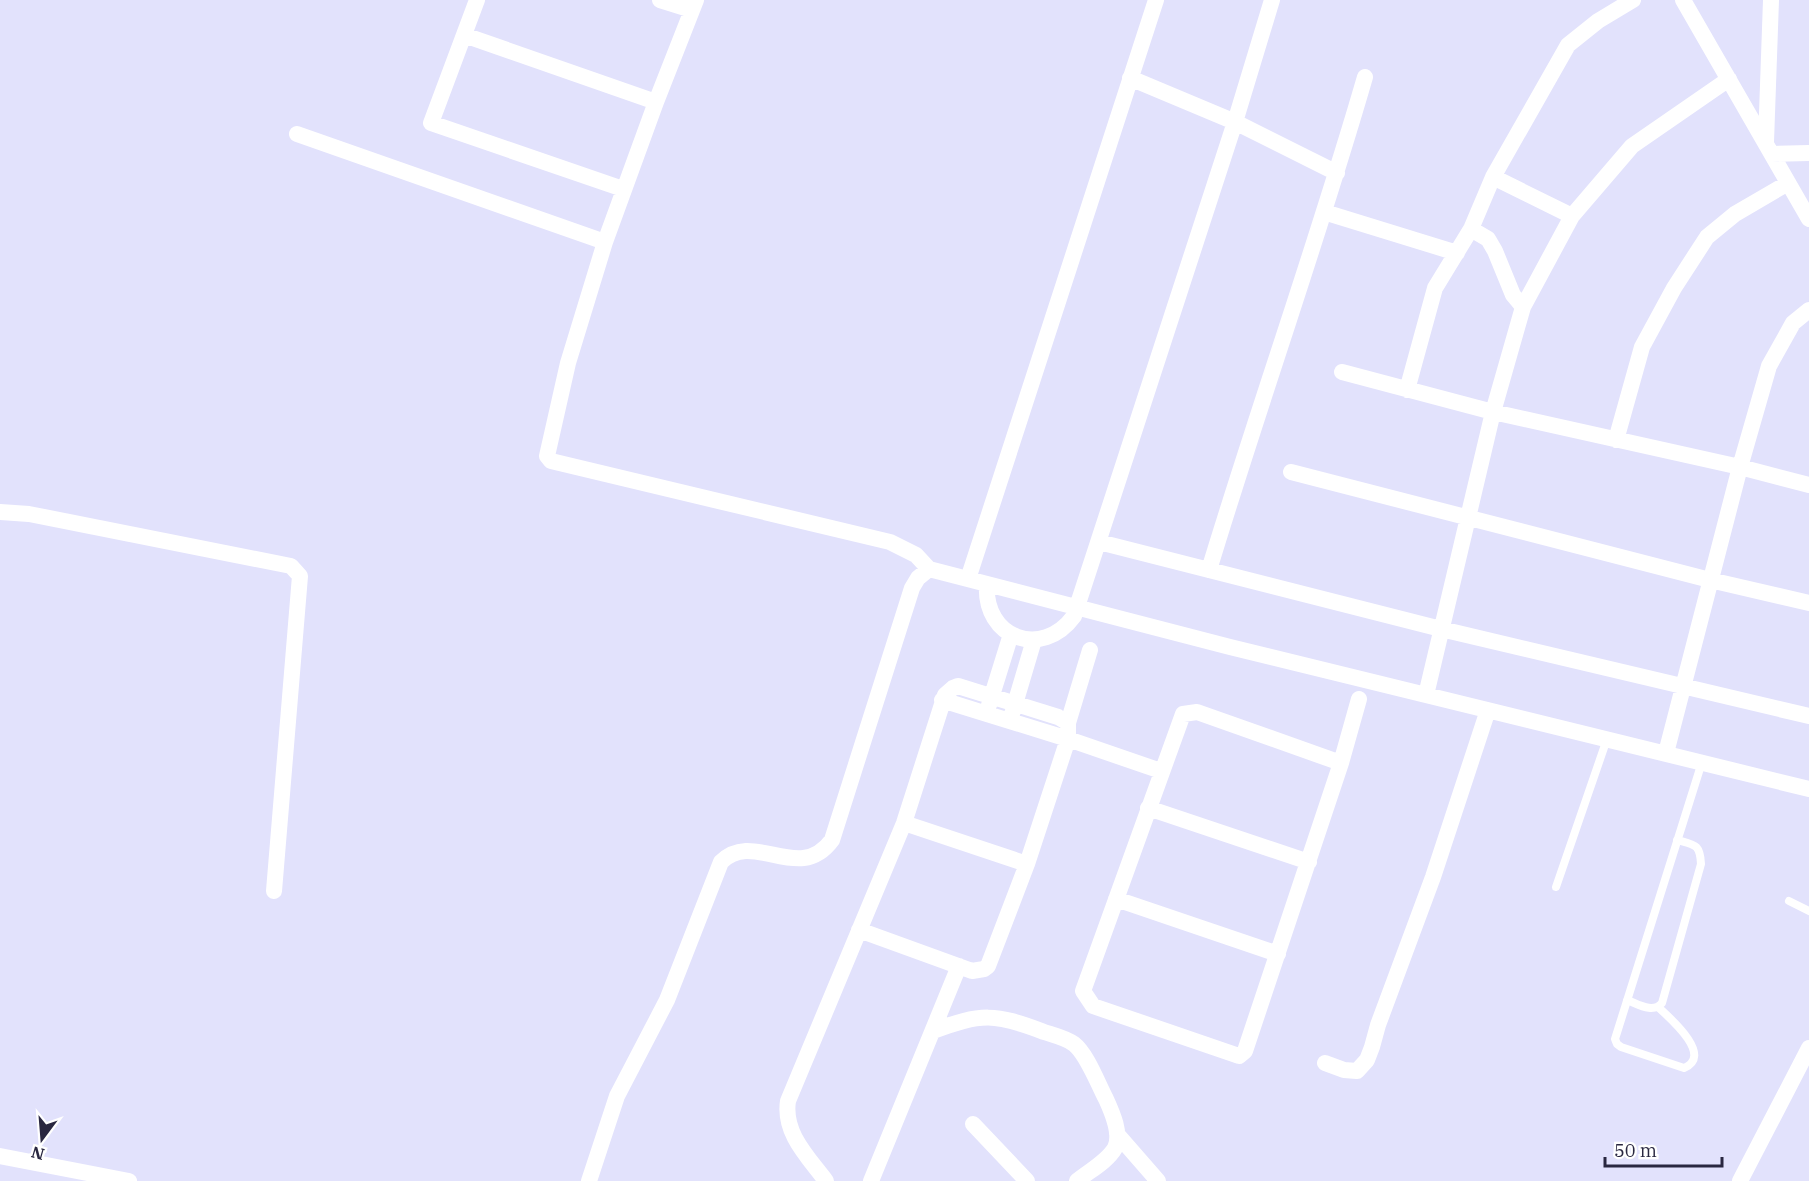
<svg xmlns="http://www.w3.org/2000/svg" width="1809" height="1181" font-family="'IBM Plex Serif',serif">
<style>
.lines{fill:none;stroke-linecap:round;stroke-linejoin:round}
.service{stroke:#fff;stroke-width:8}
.minor{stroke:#fff;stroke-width:16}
</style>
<rect width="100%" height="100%" fill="#e2e2fc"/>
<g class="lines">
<path class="service" d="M1556,887L1607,739
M1789,901L1809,911
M1627,1000C1638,1004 1653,1014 1662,1003L1701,864C1700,844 1695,845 1677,840
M1658,1007C1670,1018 1714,1056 1684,1068L1621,1047L1617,1044L1615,1039L1702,762"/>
<path class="minor" d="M477,0L431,123L623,189
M660,0L692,10
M696,0L656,102L605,242L568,363L547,456L551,461L890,542L916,555L929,569
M1683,0L1809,219
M464,35L656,102
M1130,78L1235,122L1337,173
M297,134L605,242
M1766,142L1771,0
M1772,154L1809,153
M1493,177L1572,216
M1324,212L1457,253
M1471,229L1488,239L1495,251L1513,295L1523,307
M1342,372L1493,412L1740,467L1809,485
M1407,390L1435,288L1471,229L1493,177L1568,45L1598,21L1633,0
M1616,440L1642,347L1674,288L1707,237L1735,214L1788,183
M1291,472L1710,580L1809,603
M0,512L29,514L291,566L300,576L274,891
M1099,542L1441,629L1809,716
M1209,570C1259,405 1317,243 1365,77
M968,579L1156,0
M987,584C983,638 1042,660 1074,616L1235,122L1272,0
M1426,695L1493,412L1523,307L1572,216L1632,146L1729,79
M942,700L1068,739L1161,771
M989,705L1011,634
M1012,714L1034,640
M1068,723L1090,650
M1666,753L1740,467L1769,366L1793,323L1809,310
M1341,763L1197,712L1183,714L1083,991L1093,1006L1239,1056L1245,1051L1341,763L1359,699
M1148,808L1309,862
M904,823L1027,864
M1116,899L1278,954
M933,1031C981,1013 995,1013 1044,1032C1053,1035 1066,1038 1074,1044C1087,1054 1098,1084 1106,1099C1112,1112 1122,1134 1115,1148C1107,1162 1089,1171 1077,1181
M1325,1063L1344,1070L1357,1071L1367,1060L1372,1047L1378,1025L1433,877L1488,710
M973,1124L1027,1181
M1117,1134L1158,1181
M0,1156L129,1181
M589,1181L617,1096L667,1000L721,862C754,829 799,885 832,840L912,588L918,578L929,569L1230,647L1809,789
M826,1181C808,1157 783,1133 788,1101L904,823L945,695L953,688L958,686L1058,717L1068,723V739L1027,864L988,966L984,969L972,971L859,930
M871,1181L959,966
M1740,1181L1809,1048"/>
</g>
<g transform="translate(42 1139) rotate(196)" stroke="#ffffff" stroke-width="4.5" paint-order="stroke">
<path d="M0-4.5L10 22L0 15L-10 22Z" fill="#292740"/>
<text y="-9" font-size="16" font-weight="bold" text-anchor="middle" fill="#292740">N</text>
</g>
<path d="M1605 1157v9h117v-9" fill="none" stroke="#292740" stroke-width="3"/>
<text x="1614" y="1157" font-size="18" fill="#292740" stroke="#ffffff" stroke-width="4.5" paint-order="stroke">50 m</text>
</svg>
